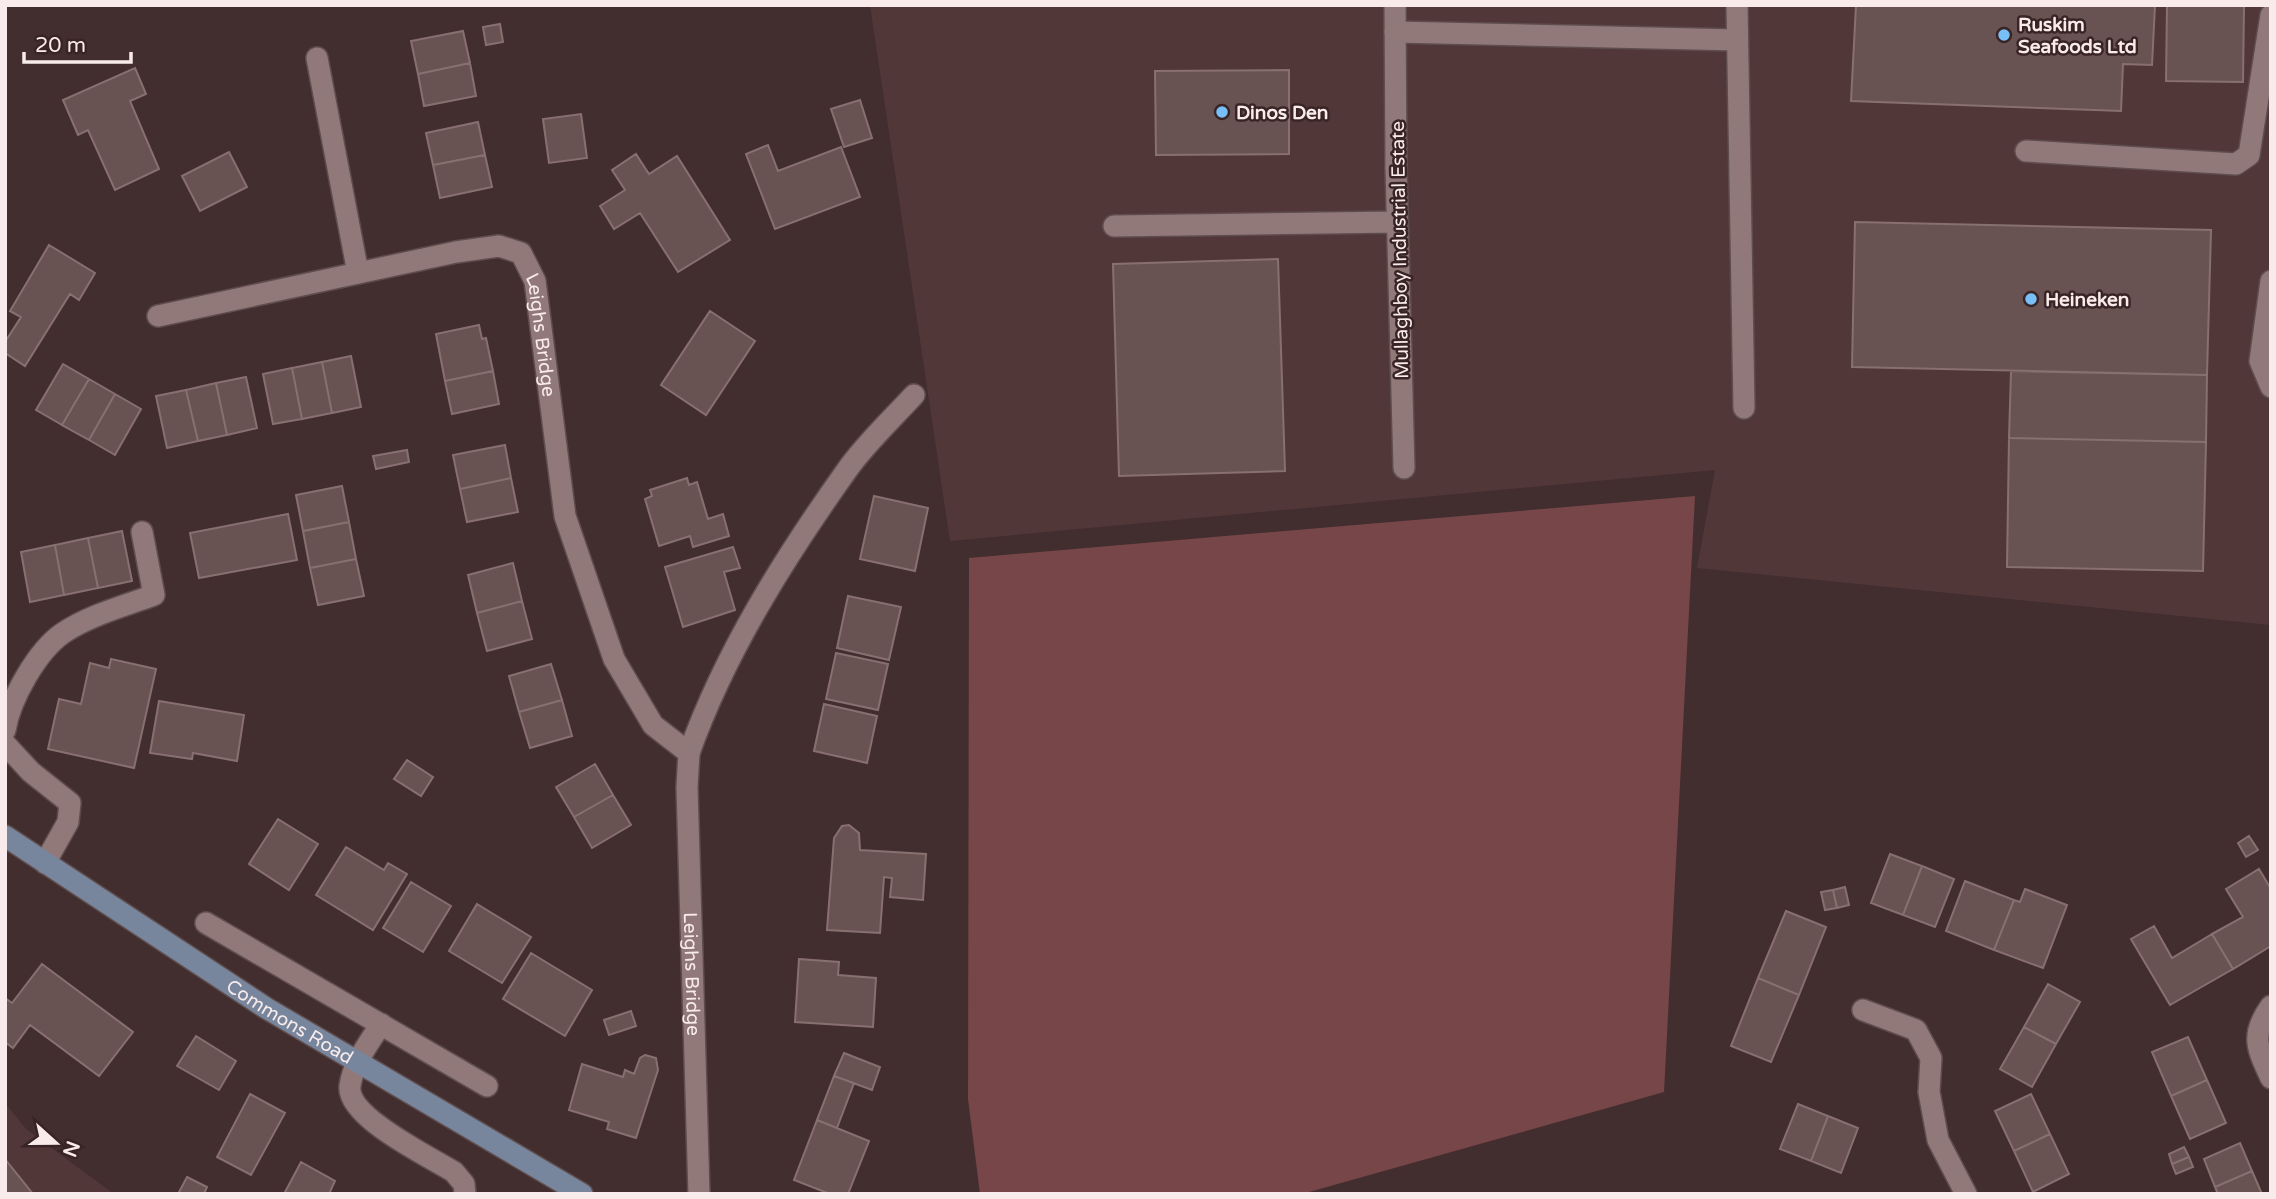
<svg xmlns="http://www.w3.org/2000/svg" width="2276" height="1199" font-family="'Varela Round',sans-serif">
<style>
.built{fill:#523738}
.green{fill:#774648}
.building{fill:#695252;stroke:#887070;stroke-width:2}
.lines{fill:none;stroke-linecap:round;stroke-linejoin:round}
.lane-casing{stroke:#5f4d4e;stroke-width:24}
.street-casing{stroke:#5f4d4e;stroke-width:24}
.secondary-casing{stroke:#5f4d4e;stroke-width:24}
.lane{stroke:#927979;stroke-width:21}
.street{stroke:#927979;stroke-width:21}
.secondary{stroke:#77869c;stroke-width:21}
.poi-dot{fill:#78bff7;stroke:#392425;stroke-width:2.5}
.labels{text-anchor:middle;stroke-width:5;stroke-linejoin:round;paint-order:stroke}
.poi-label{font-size:19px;font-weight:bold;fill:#f9ebeb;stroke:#392425;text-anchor:start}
.street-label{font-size:19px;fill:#f9ebeb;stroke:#392425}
</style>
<rect width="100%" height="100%" fill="#432e2f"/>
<path class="built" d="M870,5H2271V625L1697,568L1715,470L950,541Z
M5,1103L27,1130L114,1194H5Z"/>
<path class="green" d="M1695,496L1664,1092L1302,1194H980L968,1099L969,558Z"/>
<path class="building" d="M1856,5H2155L2152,65L2123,64L2121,111L1851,101Z
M2167,5H2244L2243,82L2166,81Z
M500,24L503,42L486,45L483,27Z
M463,31L470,63L418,74L411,41Z
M470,63L476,96L424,106L418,74Z
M135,68L146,94L130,101L159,169L115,190L88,130L78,135L63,100Z
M1289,70V154L1156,155L1155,71Z
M860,100L872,138L844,147L831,109Z
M581,114L587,158L549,163L543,119Z
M478,122L485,155L433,165L426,133Z
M768,145L778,171L841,147L860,197L775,229L746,154Z
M229,152L247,187L200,211L182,176Z
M636,154L649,174L677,156L730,240L678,272L640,213L614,229L600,206L625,190L612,170Z
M485,155L492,187L440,198L433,165Z
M1855,222L2211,230L2207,375L1852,367Z
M49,245L95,273L79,300L70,294L25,366L5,353V342L21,317L10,311Z
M1278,259L1285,471L1119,476L1113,264Z
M710,311L755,341L706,415L661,385Z
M479,325L482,339L486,338L493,371L445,381L436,334Z
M351,356L361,407L332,413L322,362Z
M322,362L332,413L302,419L292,368Z
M63,364L89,379L62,425L36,410Z
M292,368L302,419L273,424L263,374Z
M493,371L499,404L452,414L445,381Z
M2011,371L2207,375L2206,442L2009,438Z
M246,377L257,428L227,435L216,383Z
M89,379L115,394L89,440L62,425Z
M216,383L227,435L198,441L186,390Z
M186,390L198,441L167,448L156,396Z
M115,394L141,409L115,455L89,440Z
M2009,438L2206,442L2203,571L2007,567Z
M505,445L511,478L460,489L453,455Z
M407,450L409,462L376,469L373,456Z
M511,478L518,512L467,522L460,489Z
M687,478L689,485L697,482L708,519L723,514L729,536L693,547L690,536L659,546L645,499L652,496L650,490Z
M342,486L349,522L303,531L296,495Z
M874,496L928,508L915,571L860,559Z
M288,514L297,560L199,578L190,533Z
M349,522L356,559L310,568L303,531Z
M122,531L132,581L98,588L88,538Z
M88,538L98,588L64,595L55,545Z
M55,545L64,595L30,602L21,552Z
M733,547L740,568L724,572L735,610L683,627L665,567Z
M356,559L364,596L318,605L310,568Z
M513,563L522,601L477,613L468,575Z
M848,596L901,607L889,660L837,648Z
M522,601L532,639L487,651L477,613Z
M836,653L888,664L878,710L826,699Z
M111,659L156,669L134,768L48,749L59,699L81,704L90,663L109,668Z
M551,664L562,700L519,712L509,676Z
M562,700L572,736L530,748L519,712Z
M159,701L244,715L237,761L193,753L192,759L150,753Z
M824,704L877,716L867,763L814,751Z
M407,760L433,777L421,796L394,779Z
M595,764L613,795L574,817L556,787Z
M613,795L631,825L592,848L574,817Z
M278,819L318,844L289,890L249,864Z
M849,825L859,833L860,850L926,854L923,900L890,897L892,878L884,877L880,933L827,930L834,838L842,826Z
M2249,836L2258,850L2246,857L2238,843Z
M346,847L384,870L388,863L407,874L373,930L316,895Z
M1890,854L1922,866L1903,915L1871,903Z
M1922,866L1954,879L1935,927L1903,915Z
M2259,869L2271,889V946L2233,969L2212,934L2243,917L2226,889Z
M1965,881L2014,900L1994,950L1946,931Z
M411,882L451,906L423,952L383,928Z
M1845,887L1849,905L1837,908L1833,890Z
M2025,889L2067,905L2043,968L1994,950L2014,900L2020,902Z
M1833,890L1837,908L1825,910L1821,892Z
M477,904L531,937L502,983L449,951Z
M1786,911L1826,927L1799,995L1758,978Z
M2154,926L2172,958L2212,934L2233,969L2170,1005L2131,939Z
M531,953L592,990L565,1036L503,999Z
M799,959L839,962L838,975L876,978L873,1027L795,1022Z
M42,964L133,1032L99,1076L30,1025L13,1048L5,1042V998L12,1003Z
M1758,978L1799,995L1771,1062L1731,1046Z
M2048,984L2080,1002L2056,1044L2024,1027Z
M631,1011L636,1026L609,1035L604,1020Z
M2024,1027L2056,1044L2032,1087L2000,1069Z
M196,1036L236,1061L219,1090L177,1066Z
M2188,1037L2207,1080L2171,1096L2152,1052Z
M844,1053L880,1067L872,1090L834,1076Z
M645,1055L656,1058L658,1070L636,1138L607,1129L609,1122L569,1110L582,1064L623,1077L625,1070L634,1074L640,1058Z
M834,1076L854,1083L837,1128L817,1120Z
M2207,1080L2226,1123L2190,1139L2171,1096Z
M250,1094L285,1113L251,1175L217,1157Z
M2031,1094L2050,1134L2014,1151L1995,1111Z
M1798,1104L1828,1116L1811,1161L1780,1149Z
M1828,1116L1858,1128L1841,1173L1811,1161Z
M817,1120L869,1141L848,1194H830L794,1180Z
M2050,1134L2069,1174L2033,1192L2014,1151Z
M2240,1143L2252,1171L2215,1187L2204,1159Z
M2184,1147L2189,1157L2172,1164L2169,1154Z
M2189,1157L2193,1167L2176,1174L2172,1164Z
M5,1159L33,1194H5Z
M301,1162L335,1181L329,1194H284Z
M2252,1171L2262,1194H2218L2215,1187Z
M187,1177L207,1187L204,1194H178Z"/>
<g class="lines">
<defs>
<path id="lane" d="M2026,151L2236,164L2249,155L2271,15
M1396,168L1404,468
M1114,226L1396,222
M2271,281L2260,361L2271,387"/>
<g id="street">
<path d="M1395,5L1396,168"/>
<path d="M1737,5L1744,408"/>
<path d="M1395,32L1737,40"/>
<path d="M317,58L358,273"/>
<path id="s1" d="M158,316L456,252L499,246L521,253L535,281L565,516L614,659L653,725L689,753L687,787L699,1194"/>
<path d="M5,730C10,699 37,651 63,633C90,615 124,606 154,595L142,532"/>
<path d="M5,744L31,772L70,803L68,822L45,863"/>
<path d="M689,753C725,652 785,557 847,470C866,443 892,419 914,395"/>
<path d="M206,923L487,1086"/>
<path d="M2271,1006C2250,1035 2257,1048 2271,1078"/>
<path d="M1863,1010L1916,1030L1931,1058L1929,1092L1938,1140L1966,1194"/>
<path d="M381,1024C369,1043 353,1063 350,1086C346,1117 430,1157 454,1172L464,1184L465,1194"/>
</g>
<g id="secondary">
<path id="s2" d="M5,836L266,1008L582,1194"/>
</g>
</defs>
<use href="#lane" class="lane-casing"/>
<use href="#street" class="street-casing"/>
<use href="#secondary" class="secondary-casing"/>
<use href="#lane" class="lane"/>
<use href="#street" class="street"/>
<use href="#secondary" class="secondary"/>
</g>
<g class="poi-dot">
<circle cx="2004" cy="35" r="7"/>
<circle cx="1222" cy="112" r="7"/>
<circle cx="2031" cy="299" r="7"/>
</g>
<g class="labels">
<g class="poi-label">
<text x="2018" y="31">Ruskim<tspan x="2018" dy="22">Seafoods Ltd</tspan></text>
<text x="1236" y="119">Dinos Den</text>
<text x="2045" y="306">Heineken</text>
</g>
<g class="street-label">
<text transform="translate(1399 250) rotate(-91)" y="7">Mullaghboy Industrial Estate</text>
<text dy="7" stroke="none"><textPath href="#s1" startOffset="457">Leighs Bridge</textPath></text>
<text dy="7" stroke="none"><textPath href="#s1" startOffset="1134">Leighs Bridge</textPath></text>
<text dy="7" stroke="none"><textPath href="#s2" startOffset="340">Commons Road</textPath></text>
</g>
</g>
<rect width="2276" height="1199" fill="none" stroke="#f9ebeb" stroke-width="14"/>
<g transform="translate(56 1143) rotate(111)" stroke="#392425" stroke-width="5" paint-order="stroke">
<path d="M0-5L12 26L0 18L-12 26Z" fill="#f9ebeb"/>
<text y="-10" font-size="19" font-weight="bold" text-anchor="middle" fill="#f9ebeb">N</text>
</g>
<path d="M24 52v10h107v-10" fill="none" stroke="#f9ebeb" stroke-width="3.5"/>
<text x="35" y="52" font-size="21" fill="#f9ebeb" stroke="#392425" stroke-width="5" paint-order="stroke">20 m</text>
</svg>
